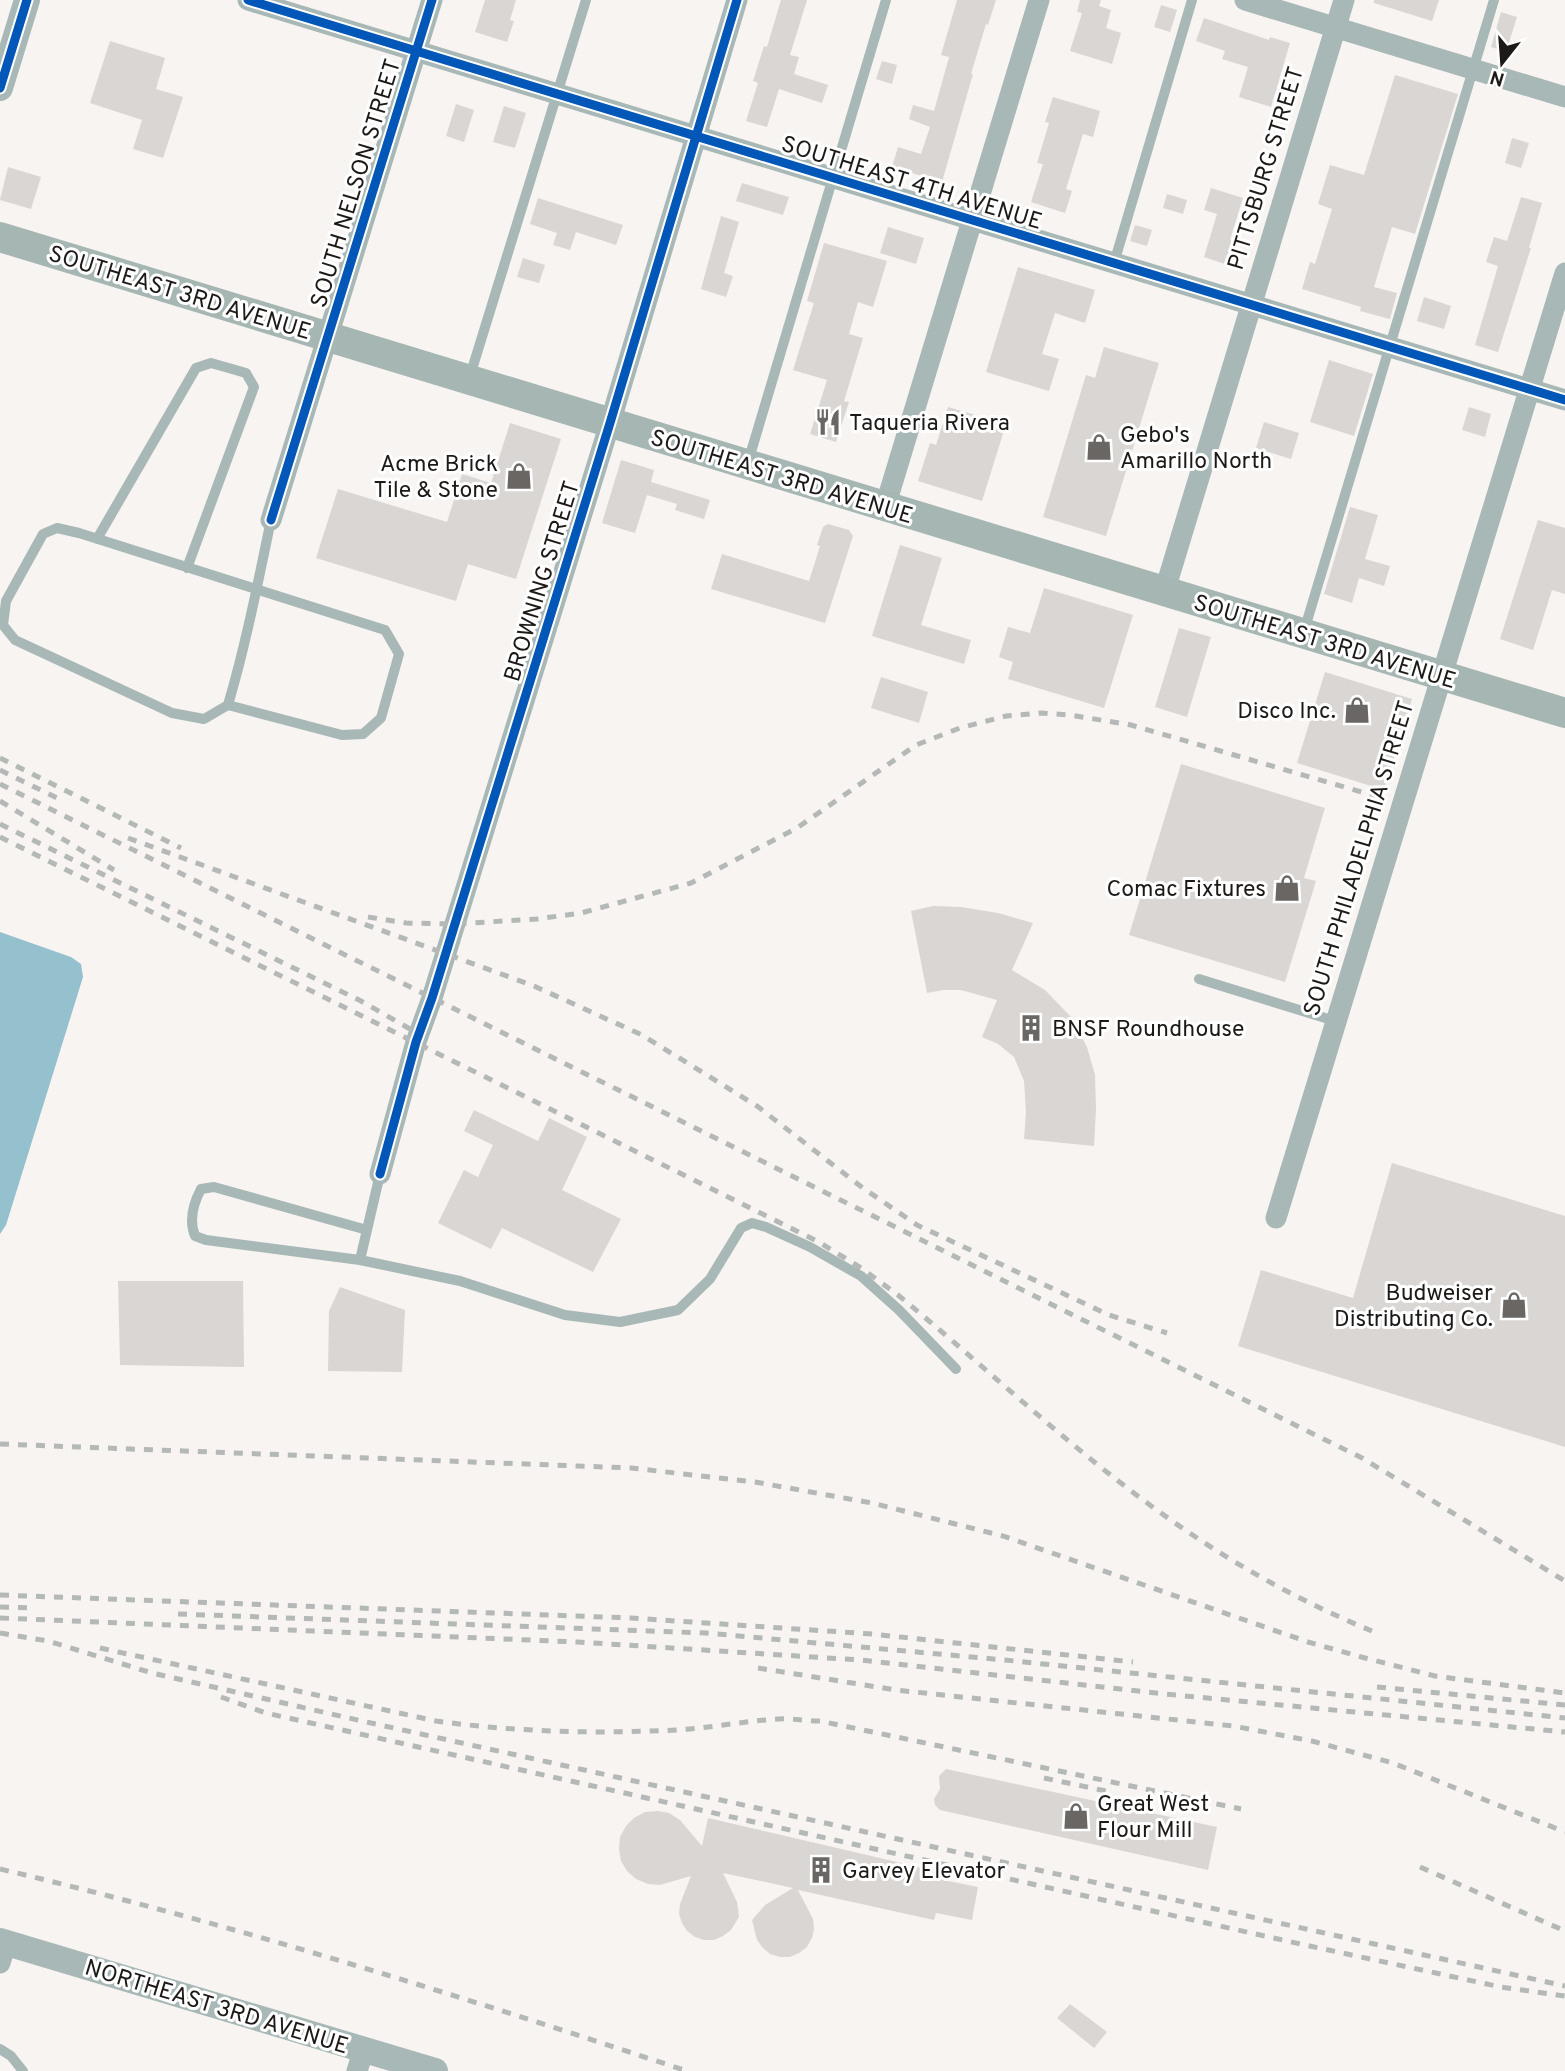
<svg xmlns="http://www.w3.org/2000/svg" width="1565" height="2071" font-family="Overpass,sans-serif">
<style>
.water{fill:#95c0ce}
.building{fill:#d9d6d4}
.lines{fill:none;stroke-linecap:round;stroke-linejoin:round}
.service{stroke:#a8b8b6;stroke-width:10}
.minor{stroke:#a8b8b6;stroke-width:21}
.tertiary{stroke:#a8b8b6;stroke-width:26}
.secondary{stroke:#a5b6b3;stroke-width:30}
.rail{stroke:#b4b8b6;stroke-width:5;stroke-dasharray:9 9;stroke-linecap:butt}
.cycleway-casing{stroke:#fff;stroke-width:13}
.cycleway{stroke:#0057b8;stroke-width:9}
.labels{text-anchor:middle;stroke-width:6;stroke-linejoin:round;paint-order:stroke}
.street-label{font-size:23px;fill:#1c1917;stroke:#fff}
.poi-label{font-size:23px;fill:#1c1917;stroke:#fff;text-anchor:start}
</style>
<rect width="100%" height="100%" fill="#f8f4f2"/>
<path class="water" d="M0,932L71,957L81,964L83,977L6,1225L0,1234Z"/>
<path class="building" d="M485,0H516L510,20L514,21L507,42L475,32Z
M781,0H807L790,55L799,57L794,74L828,85L822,103L779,89L767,127L746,121L758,83L753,81L764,46L767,47Z
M957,0H996L988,25L986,24L971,74H973L942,182L892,167L898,147L921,154L930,127L909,119L913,105L934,111L949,57L941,55Z
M1080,0H1101L1099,6L1111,10L1106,28L1121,33L1112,64L1070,51L1082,13L1077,12Z
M1374,0H1439L1432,21L1374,3Z
M1161,5L1177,10L1170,32L1154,27Z
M1501,12L1517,17L1506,52L1491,47Z
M1204,18L1269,40L1270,37L1290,43L1271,107L1239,97L1248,67L1222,59L1225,51L1196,41Z
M110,41L165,58L156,89L183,97L163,158L133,149L142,120L90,103Z
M882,61L897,65L892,84L876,79Z
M1395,75L1458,94L1415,234L1392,227L1374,287L1397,293L1390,319L1360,311L1361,307L1302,289L1310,262L1315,264L1332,209L1318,204L1330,165L1364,175Z
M1053,97L1100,111L1093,137L1083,134L1066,189L1072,191L1065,213L1031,202L1043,164L1037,163L1049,123L1045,122Z
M456,104L474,110L464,142L446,136Z
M504,106L526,113L515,148L493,142Z
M1512,138L1529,143L1521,168L1505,163Z
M8,167L41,177L31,209L0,200Z
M742,183L789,197L783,215L736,201Z
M1211,188L1243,198L1230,240L1233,241L1225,264L1204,257L1217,214L1204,210Z
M1167,194L1187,200L1183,214L1163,208Z
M1521,197L1542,203L1529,248H1531L1498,352L1475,345L1498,266L1486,262L1494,237L1507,241Z
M538,198L623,225L616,245L576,232L570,250L553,245L557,233L530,224Z
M721,216L739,222L724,273L733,276L726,297L701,289Z
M1135,225L1152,230L1147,246L1130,241Z
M888,227L924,238L916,264L880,253Z
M824,243L887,261L873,307L858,302L849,334L863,338L844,401L849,402L836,442L810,434L827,380L793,370L814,303L807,301Z
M523,258L545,265L539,283L517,277Z
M1018,267L1095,290L1085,323L1055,313L1042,354L1059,359L1049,391L986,372Z
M1424,297L1451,306L1444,329L1417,321Z
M1104,347L1159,363L1106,536L1043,517L1086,375L1095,378Z
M1329,360L1373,374L1354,436L1310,422Z
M948,407L1006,424L982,501L918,481L930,443L936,445Z
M1469,407L1491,414L1485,437L1462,430Z
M1264,422L1299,433L1291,459L1256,448Z
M510,423L561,439L516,579L468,564L456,601L316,558L338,489L447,522L462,474L491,483Z
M621,460L654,470L651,482L710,500L704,519L675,510L677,504L647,495L635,533L602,523Z
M1350,507L1378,515L1365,559L1390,566L1384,586L1359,578L1352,603L1324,594Z
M1538,520L1565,528V594L1552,590L1533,650L1500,639Z
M828,524L849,530L853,536L825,623L711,589L722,554L809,581L820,546L817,545L823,527Z
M900,545L942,558L921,625L971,640L964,664L872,636Z
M1044,588L1133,615L1104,708L1008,679L1013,662L999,657L1008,627L1030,633Z
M1179,628L1211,637L1187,717L1155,707Z
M1325,672L1412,699L1384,790L1297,763Z
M881,677L928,692L919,723L871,708Z
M1181,764L1325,808L1304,878L1316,881L1285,982L1129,935Z
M933,906L961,907L998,913L1033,923L1012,970L1045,990L1072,1018L1087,1047L1095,1075L1096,1109L1094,1146L1024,1139L1026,1112L1024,1081L1014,1057L998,1044L982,1037L997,1000L961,990H943L927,993L911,911Z
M474,1110L538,1141L549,1118L587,1137L562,1190L621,1219L593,1272L502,1228L491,1249L438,1223L464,1170L478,1177L493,1145L464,1131Z
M1392,1163L1565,1216V1447L1238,1346L1261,1270L1353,1298Z
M118,1281H243L244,1367L120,1365Z
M340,1287L405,1310L402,1372L328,1371L329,1311Z
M946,1769L1217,1827L1208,1870L940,1810L935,1805L934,1799L940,1789L939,1776Z
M658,1811L669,1813L680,1820L702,1846L708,1818L944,1873L943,1880L978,1887L972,1920L936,1913L934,1920L798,1890L813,1919L814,1929L812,1938L807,1947L799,1953L790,1957H780L770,1954L763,1948L757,1940L752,1920L765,1905L793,1888L723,1873L737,1902L739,1917L731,1930L723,1936L714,1940H704L695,1937L687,1931L682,1923L679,1914L680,1904L691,1876L660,1885L648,1884L636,1879L627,1871L621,1861L619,1849L620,1837L626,1826L634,1818L645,1812Z
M1070,2004L1107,2032L1094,2048L1057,2018Z"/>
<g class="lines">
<path class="service" d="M1114,263L1192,0
M469,379L586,0
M748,462L886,0
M97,539L196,368L211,363L246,373L254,387L187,568
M1304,631L1494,0
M228,705L342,735L363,734L381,718L399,654L385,630L79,533L57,528L43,534L6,601L3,625L15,640L172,713L204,719L228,705C246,644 258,582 271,520
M1199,979L1335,1021
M380,1174L360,1260L460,1281L565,1315L620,1322L678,1310L710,1279L741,1228L752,1223L766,1227L810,1247L861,1276L899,1310L956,1369
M360,1260L206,1240L195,1236C189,1221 193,1204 201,1189L214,1187L367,1230
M0,2049L11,2056L23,2071"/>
<path class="minor" d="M248,0L1565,400
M1245,0L1565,97
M885,507L1039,0
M271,520L432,0
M1164,593L1344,0
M380,1174L416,1042L432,998L610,423L737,0
M1276,1218L1565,273
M0,1963L6,1943
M357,2071L364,2049"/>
<path class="tertiary" d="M0,88L27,0
M0,1941L435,2071"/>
<path class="secondary" d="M0,237L1565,713"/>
<path class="rail" d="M0,758L181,848
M0,770L63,801
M0,784L1362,1458L1565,1581
M0,801L114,870
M0,824L361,1001L410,1029
M0,837L819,1242L861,1268L898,1295C988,1369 1073,1451 1168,1518C1231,1563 1301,1602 1372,1631
M128,838L534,986L642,1035L757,1106L863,1188L917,1225L1109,1315L1167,1333
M368,917L406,923L454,924L537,919L581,913L691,883L797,828L916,745L960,728L1006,716L1041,713L1070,715L1131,725L1382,798
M0,1444L631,1468L755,1482L872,1503L1003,1536L1308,1642L1365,1658L1435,1676L1565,1693
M0,1595L631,1618L872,1634L1133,1662
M0,1607L31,1608
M178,1614L706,1633L1005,1660L1565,1718
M0,1618L578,1642L860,1660L1165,1694L1565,1732
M0,1633L48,1641L152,1673L371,1723L1565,1986
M100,1648L436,1721C516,1732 596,1734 676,1730C710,1728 744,1721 778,1719C792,1718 806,1721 820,1721L1241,1809
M758,1668L896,1690L1233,1726L1312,1741L1393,1763L1565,1832
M1377,1687L1565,1705
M221,1697L266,1713L1305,1945L1501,1987L1565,1996
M1044,1778L1106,1791
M1420,1867L1565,1931
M0,1869C233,1924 460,1996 687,2071"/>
<defs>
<path id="cycleway" d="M248,0L1565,400
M0,88L27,0
M271,520L432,0
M380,1174L416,1042L432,998L610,423L737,0"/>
</defs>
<use href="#cycleway" class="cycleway-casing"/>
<use href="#cycleway" class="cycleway"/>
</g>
<defs>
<symbol id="restaurant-bare" viewBox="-9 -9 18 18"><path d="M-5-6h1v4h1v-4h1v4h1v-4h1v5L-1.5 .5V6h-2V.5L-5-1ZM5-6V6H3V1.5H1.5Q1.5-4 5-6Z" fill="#696664" stroke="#fff" stroke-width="2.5" paint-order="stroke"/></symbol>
<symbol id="shop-bare" viewBox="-9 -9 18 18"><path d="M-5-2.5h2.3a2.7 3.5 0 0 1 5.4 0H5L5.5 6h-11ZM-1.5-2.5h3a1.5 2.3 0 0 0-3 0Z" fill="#696664" stroke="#fff" stroke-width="2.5" paint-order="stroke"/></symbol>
<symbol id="building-bare" viewBox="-9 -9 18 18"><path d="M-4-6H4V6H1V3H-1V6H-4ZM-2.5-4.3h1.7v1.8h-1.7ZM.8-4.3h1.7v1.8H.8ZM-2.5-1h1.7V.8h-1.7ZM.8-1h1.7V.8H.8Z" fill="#696664" stroke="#fff" stroke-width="2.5" paint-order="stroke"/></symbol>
</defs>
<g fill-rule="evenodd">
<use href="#restaurant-bare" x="809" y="403" width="38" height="38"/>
<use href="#shop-bare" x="1080" y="428" width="38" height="38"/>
<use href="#shop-bare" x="500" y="457" width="38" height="38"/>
<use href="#shop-bare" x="1338" y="691" width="38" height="38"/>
<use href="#shop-bare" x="1268" y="869" width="38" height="38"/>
<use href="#building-bare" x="1012" y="1009" width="38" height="38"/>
<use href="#shop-bare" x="1495" y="1286" width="38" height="38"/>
<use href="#shop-bare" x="1057" y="1797" width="38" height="38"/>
<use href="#building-bare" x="802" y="1851" width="38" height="38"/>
</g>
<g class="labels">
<g class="street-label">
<text transform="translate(1265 168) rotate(-73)" y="8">PITTSBURG STREET</text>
<text transform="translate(912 182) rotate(17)" y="8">SOUTHEAST 4TH AVENUE</text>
<text transform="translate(355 183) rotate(-73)" y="8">SOUTH NELSON STREET</text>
<text transform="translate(180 292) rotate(17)" y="8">SOUTHEAST 3RD AVENUE</text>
<text transform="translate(782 476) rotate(17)" y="8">SOUTHEAST 3RD AVENUE</text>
<text transform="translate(541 581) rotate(-73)" y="8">BROWNING STREET</text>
<text transform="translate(1325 641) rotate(17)" y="8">SOUTHEAST 3RD AVENUE</text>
<text transform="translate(1358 858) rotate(-73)" y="8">SOUTH PHILADELPHIA STREET</text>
<text transform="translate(217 2006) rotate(17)" y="8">NORTHEAST 3RD AVENUE</text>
</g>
<g class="poi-label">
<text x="849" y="430">Taqueria Rivera</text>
<text x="1120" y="442">Gebo's<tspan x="1120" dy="26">Amarillo North</tspan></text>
<text x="498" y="471" text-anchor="end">Acme Brick<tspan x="498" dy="26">Tile &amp; Stone</tspan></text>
<text x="1336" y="718" text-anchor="end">Disco Inc.</text>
<text x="1266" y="896" text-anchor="end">Comac Fixtures</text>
<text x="1052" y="1036">BNSF Roundhouse</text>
<text x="1493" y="1300" text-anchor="end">Budweiser<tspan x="1493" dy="26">Distributing Co.</tspan></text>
<text x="1097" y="1811">Great West<tspan x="1097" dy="26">Flour Mill</tspan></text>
<text x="842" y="1878">Garvey Elevator</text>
</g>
</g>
<g transform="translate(1502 63) rotate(197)" stroke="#ffffff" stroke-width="5" paint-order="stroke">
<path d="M0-5L12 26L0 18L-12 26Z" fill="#1c1917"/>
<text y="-10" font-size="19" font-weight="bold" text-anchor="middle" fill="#1c1917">N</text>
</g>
</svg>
